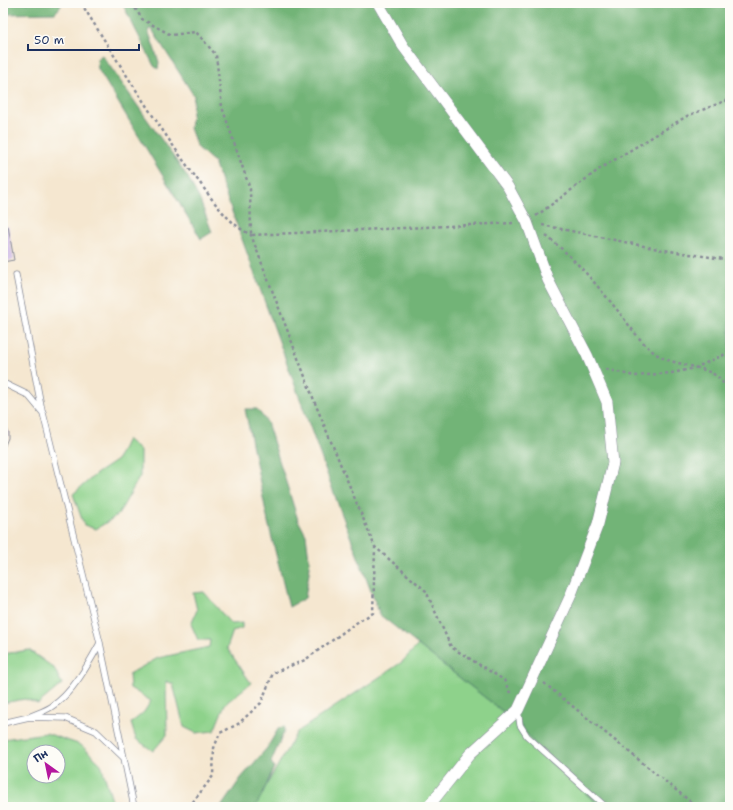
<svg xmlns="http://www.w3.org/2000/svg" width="733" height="810" font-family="'Shantell Sans',sans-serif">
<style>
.green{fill:#8ed28b;stroke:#548074;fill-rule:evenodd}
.forest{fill:#72b477;stroke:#46726a}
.building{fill:#cbb5e5}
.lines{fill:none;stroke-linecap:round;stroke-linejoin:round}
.lane-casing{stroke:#888b97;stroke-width:7}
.street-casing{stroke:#888b97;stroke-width:12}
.path{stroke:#888b97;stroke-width:2.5;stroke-dasharray:3 3;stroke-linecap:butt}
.lane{stroke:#fff;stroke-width:5.5}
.street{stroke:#fff;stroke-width:11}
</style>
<rect width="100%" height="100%" fill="#fdfcf7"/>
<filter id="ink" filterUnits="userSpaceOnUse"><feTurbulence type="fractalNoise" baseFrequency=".025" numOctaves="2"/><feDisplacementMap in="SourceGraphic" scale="8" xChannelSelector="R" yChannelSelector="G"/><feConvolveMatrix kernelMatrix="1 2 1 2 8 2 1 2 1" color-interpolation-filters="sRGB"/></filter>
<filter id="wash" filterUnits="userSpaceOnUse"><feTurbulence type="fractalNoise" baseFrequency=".012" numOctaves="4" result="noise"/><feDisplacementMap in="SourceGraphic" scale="16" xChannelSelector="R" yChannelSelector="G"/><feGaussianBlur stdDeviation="0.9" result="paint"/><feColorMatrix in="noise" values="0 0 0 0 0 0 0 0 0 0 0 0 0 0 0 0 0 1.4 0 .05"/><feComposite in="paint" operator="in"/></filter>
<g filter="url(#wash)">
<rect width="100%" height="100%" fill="#f5e7d0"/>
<path class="green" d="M127,439L140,451V476L118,515L96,529L84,525L73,494L96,474L117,460Z
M204,592L231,624L242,623V628L233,631L227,648L251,683L225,704L214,731L196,733L184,727L173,684L166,681L167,735L153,751L136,739L131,723L144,712L151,701L130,688L129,674L158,658L209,647L210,640H198L191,624L197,610L193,593Z
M418,645L520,725L544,756L601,807H254L297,732L402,662Z
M29,650L54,668L62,684L38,704L25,699L3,703V654Z
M46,733L81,745L101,764L114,807H3V739ZM34,752H58V776H34Z"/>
<path class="forest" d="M3,3H61V6L55,13L3,14Z
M122,3H730V807H601L544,756L520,725L380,615L338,504L214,162L197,147L190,128L194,96L151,28L148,30L159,62L158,69L154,66Z
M102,55L187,176L199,198L212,232L201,239L98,69L97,59Z
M245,409H257L267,422L298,520L306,535L310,567L305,598L289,607L268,522Z
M284,726V732L271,762L274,767L262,795L255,807H221L241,778L267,748L278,729Z"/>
<g id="blocks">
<path class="building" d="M8,226L14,260L3,262V227Z
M3,425L8,432V438L3,450Z"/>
</g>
</g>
<g filter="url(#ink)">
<use href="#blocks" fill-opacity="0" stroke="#888b97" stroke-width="1"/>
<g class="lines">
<defs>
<path id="lane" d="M16,275L42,411
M3,383L28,395L43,413L100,643L124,758
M518,710L520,725L527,736L606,807
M31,716C38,713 45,711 51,707C72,694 88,665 100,643
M3,723L29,717L65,718L96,731L124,758L134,807"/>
<path id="street" d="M378,3L403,46L508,187L527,222L548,280L587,355L607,402L613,463L598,524L570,597L518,710L470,754L428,807"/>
</defs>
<use href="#lane" class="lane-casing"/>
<use href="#street" class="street-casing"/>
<path class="path" d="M81,3C117,60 152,117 191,171C209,194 224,221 251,235L317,408L375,547L426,591L451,647L504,680L511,695
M132,3L142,19L171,35L196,32L216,55L222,107L250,189L251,235L513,223
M536,216L601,168L687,116L730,99
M542,225L663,250L730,260
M546,236C574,257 596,284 618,311C630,326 642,345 659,356C677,366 704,365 719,378C723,382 726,388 730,392
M606,369L634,376L672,373L695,368L730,352
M544,683L697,807
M189,807L213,776L214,748L220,733L238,724L261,703L273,673L305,660L356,623L373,613L375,548"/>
<use href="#lane" class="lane"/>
<use href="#street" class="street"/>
</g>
</g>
<rect width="733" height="810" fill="none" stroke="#fdfcf7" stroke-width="16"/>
<g transform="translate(46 764) rotate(327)"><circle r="19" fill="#fdfcf7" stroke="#a3aaba"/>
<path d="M0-3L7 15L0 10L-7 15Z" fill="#b5179e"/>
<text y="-6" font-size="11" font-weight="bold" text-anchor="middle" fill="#1b2f5e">Пн</text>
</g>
<path d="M28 44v6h111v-6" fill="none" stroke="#1b2f5e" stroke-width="2"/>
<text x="34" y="44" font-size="12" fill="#1b2f5e" stroke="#fdfcf7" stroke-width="3" paint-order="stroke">50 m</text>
</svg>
